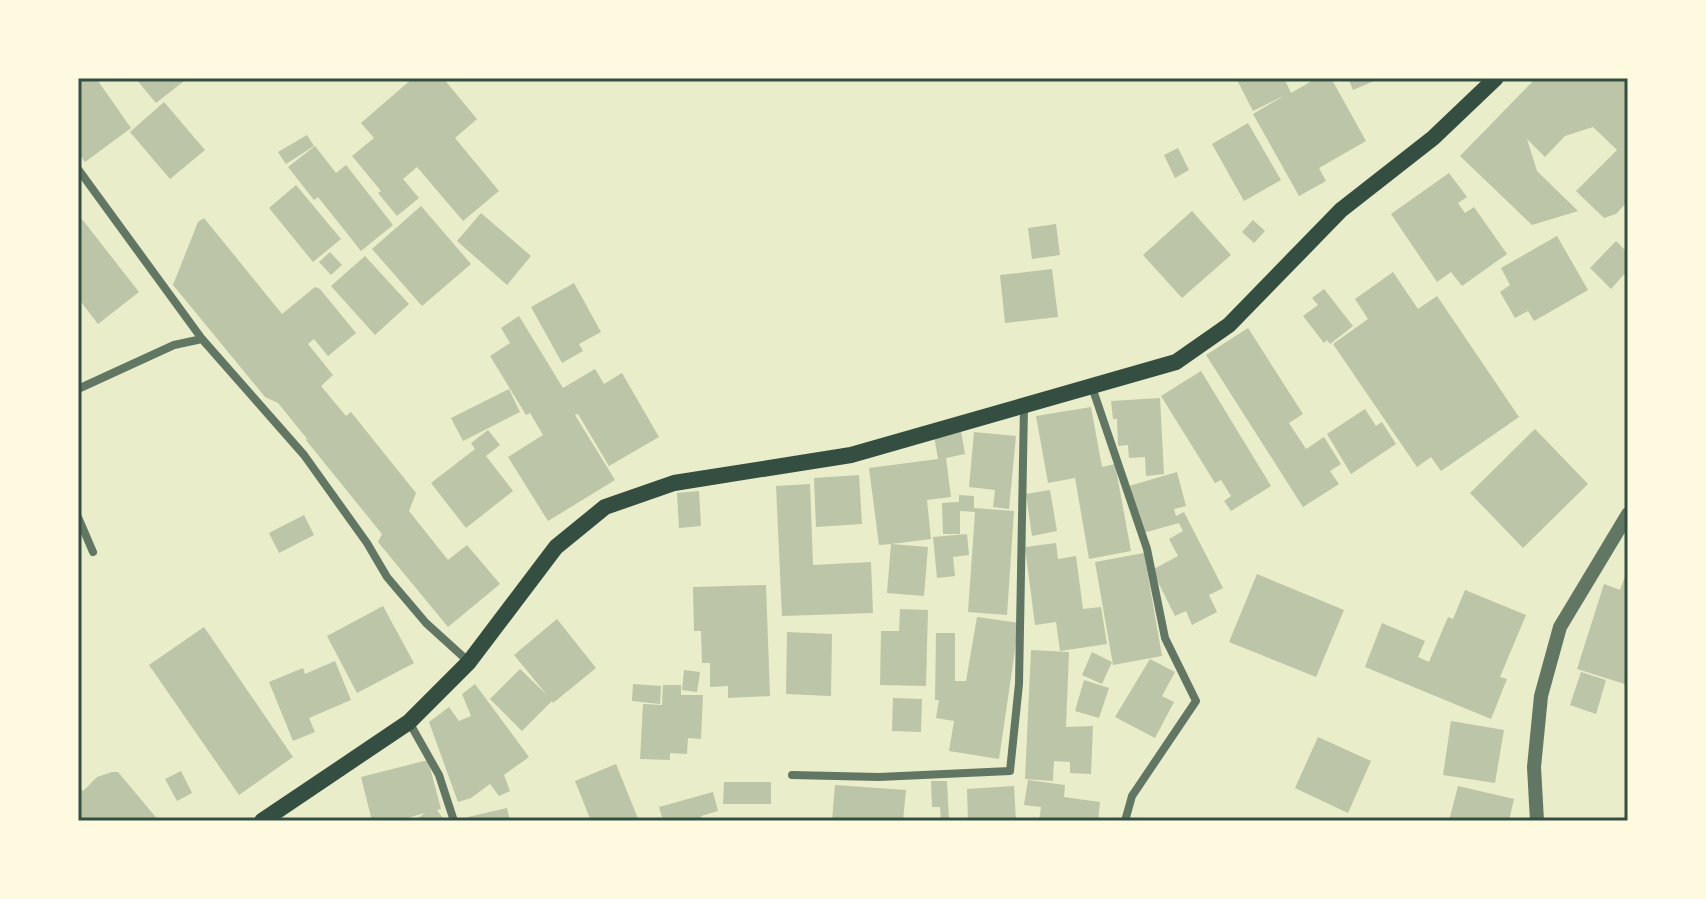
<svg xmlns="http://www.w3.org/2000/svg" width="1706" height="899" font-family="'Space Grotesk',sans-serif">
<style>
.building{fill:#bcc5a7}
.lines{fill:none;stroke-linecap:round;stroke-linejoin:round}
.minor{stroke:#617663;stroke-width:8}
.tertiary{stroke:#617663;stroke-width:14}
.secondary{stroke:#344e41;stroke-width:16}
.neatline{fill:none;stroke:#344e41;stroke-width:3}
</style>
<rect width="100%" height="100%" fill="#e9edc9"/>
<path class="building" d="M78,78H96L131,128L85,162L78,152Z
M135,78H188L156,103Z
M413,78H443L477,119L455,138L499,191L463,221L417,167L403,179L419,198L397,216L378,193L381,191L352,156L374,138L361,123Z
M1236,78H1284L1291,93L1317,78H1331L1366,141L1319,168L1326,181L1299,196L1253,114L1285,95L1253,111Z
M1348,78H1381L1353,90Z
M1536,78H1628V201L1616,214L1604,218L1576,191L1617,150L1593,127L1565,136L1545,157L1527,139L1537,171L1578,211L1532,225L1460,156Z
M164,102L205,150L170,179L130,132Z
M1248,123L1281,180L1244,201L1212,144Z
M307,135L314,146L286,164L278,152Z
M315,146L336,173L346,165L393,225L361,251L318,197L314,200L288,167Z
M1178,148L1189,170L1175,178L1164,155Z
M1449,173L1467,197L1458,203L1465,213L1474,207L1507,254L1462,286L1451,272L1437,282L1391,214Z
M296,185L341,239L313,262L269,208Z
M421,206L471,264L422,306L372,249Z
M1192,211L1231,255L1182,298L1143,255Z
M481,213L531,256L507,285L457,241Z
M78,214L139,292L98,324L78,298Z
M204,218L282,314L315,287L320,289L356,333L328,356L314,339L308,344L333,375L321,386L346,416L351,412L416,493L409,511L448,560L467,545L500,584L448,627L378,542L382,534L305,439L308,440L278,403L265,397L173,285L198,222Z
M1253,220L1265,231L1254,243L1242,232Z
M1056,224L1060,255L1032,259L1028,228Z
M1557,236L1588,290L1534,321L1528,311L1515,318L1500,292L1510,285L1501,268Z
M1616,241L1628,253V270L1611,289L1590,268Z
M330,252L342,265L331,275L319,262Z
M365,256L409,304L375,335L331,286Z
M1052,269L1058,317L1005,323L1000,275Z
M1393,272L1418,309L1437,296L1519,417L1441,471L1431,457L1417,467L1333,344L1368,319L1355,299Z
M574,283L601,332L579,344L583,351L562,363L531,307Z
M1324,289L1353,326L1330,344L1327,340L1324,343L1303,316L1318,305L1312,298Z
M519,316L563,388L595,369L604,384L622,373L659,437L609,466L578,414L575,415L615,480L548,521L508,457L543,435L530,413L526,415L490,356L510,343L501,328Z
M1248,328L1303,414L1289,423L1306,449L1324,437L1341,464L1330,471L1339,484L1303,507L1206,355Z
M1201,371L1271,486L1231,511L1224,501L1231,496L1221,480L1215,483L1161,396Z
M509,389L520,412L463,441L451,418Z
M1160,398L1164,474L1146,476L1145,457L1129,458L1128,445L1118,446L1117,419H1113L1111,401Z
M1091,407L1102,467L1115,464L1131,551L1089,559L1075,478L1048,483L1036,416Z
M1365,409L1376,426L1382,422L1396,444L1351,474L1327,434Z
M1535,429L1588,484L1523,548L1470,493Z
M488,430L500,445L486,456L513,491L466,528L431,483L475,449L471,443Z
M961,431L965,454L946,458L951,497L927,500L931,539L891,544L928,547L924,596L887,593L891,544L879,545L869,468L938,459L934,436Z
M974,432L1016,436L1009,509L993,507L995,490L969,487Z
M1177,472L1186,506L1174,509L1176,516L1184,512L1223,588L1209,595L1217,612L1192,625L1186,611L1175,616L1152,570L1178,556L1169,539L1183,531L1179,523L1143,533L1129,486Z
M859,475L862,524L816,527L814,478Z
M810,484L813,565L871,562L873,613L782,616L776,486Z
M1050,490L1057,531L1032,536L1026,494Z
M699,491L701,526L679,528L677,493Z
M959,495L974,496V508L1014,511L1007,615L968,612L975,512L960,511V534H943L942,503L959,502Z
M304,515L314,535L279,553L269,533Z
M967,534L969,555L953,557L955,576L937,578L933,537Z
M1056,543L1058,559L1076,556L1083,609L1101,607L1107,644L1060,651L1056,622L1035,625L1025,547Z
M1144,553L1162,656L1113,665L1095,562Z
M1628,568V685L1577,669L1604,584L1620,590Z
M1257,574L1344,610L1316,677L1229,642Z
M766,585L770,696L728,698V686L710,687V663H702L701,631H694L693,587Z
M1465,590L1526,615L1500,677L1507,679L1491,719L1365,667L1382,623L1425,641L1418,657L1429,662L1448,617L1453,619Z
M383,606L414,663L357,693L327,636Z
M900,609L928,610L926,686L880,685L881,631H899Z
M977,617L1019,623L999,759L949,751L954,721L936,718L939,700H935L936,633H955V681H966Z
M557,619L596,668L553,703L552,701L522,731L490,699L520,669L547,695L514,655Z
M204,627L293,757L239,795L149,665Z
M787,632L832,634L831,696L786,694Z
M1031,650L1069,652L1066,727L1093,726L1091,774L1070,773V762L1054,761L1053,781L1025,779Z
M1092,652L1112,662L1102,684L1082,675Z
M1150,659L1175,672L1162,696L1174,702L1155,738L1115,717Z
M335,661L351,700L309,718L315,732L293,741L269,682L303,668L305,674Z
M684,670L700,672L697,692L682,690Z
M1581,672L1606,680L1596,714L1570,705Z
M1084,680L1109,688L1099,718L1075,711Z
M475,684L529,757L504,775L510,791L499,796L490,784L471,798L458,802L429,722L449,707L459,721L471,716L462,694Z
M633,684L661,686L660,704L632,701Z
M663,685H681V695H703L701,739L688,738L687,754L670,753V760L640,759L643,704L662,705Z
M893,698L922,699L921,732L892,731Z
M1451,721L1504,730L1495,783L1443,775Z
M1318,737L1371,761L1348,813L1295,788Z
M428,760L441,809L437,810L445,821H414L425,813L396,821H372L361,777Z
M616,764L639,821H591L575,781Z
M181,771L192,793L177,801L165,779Z
M112,772H118L159,821H78V786L83,791L97,777Z
M1028,780L1065,785L1064,797L1100,802L1098,821H1039L1041,807L1024,805Z
M931,781H947L949,821H941L940,807H932Z
M724,782H771V804H723Z
M835,785L906,790L903,821H832Z
M1014,786L1016,821H968L967,789Z
M1458,786L1514,799L1509,821H1449Z
M713,792L718,811L701,816L702,821H663L659,807Z
M507,808L510,821H469L468,817Z"/>
<g class="lines">
<path class="minor" d="M78,169L202,339L304,455L367,543L387,577L426,623L469,662
M1092,387L1147,549L1165,638L1196,701L1132,796L1125,821
M78,389L174,345L202,339
M78,517L93,552
M409,722L439,775L454,821
M792,775L879,777L1010,771L1019,684L1024,406"/>
<path class="tertiary" d="M1537,821L1534,767L1541,696L1560,627L1628,514"/>
<path class="secondary" d="M262,821L409,722L469,662L556,547L605,507L674,483L851,455L1176,362L1229,325L1341,210L1433,138L1496,78"/>
</g>
<rect width="1706" height="899" fill="none" stroke="#fefae0" stroke-width="160"/>
<rect x="80" y="80" width="1546" height="739" class="neatline"/>
</svg>
